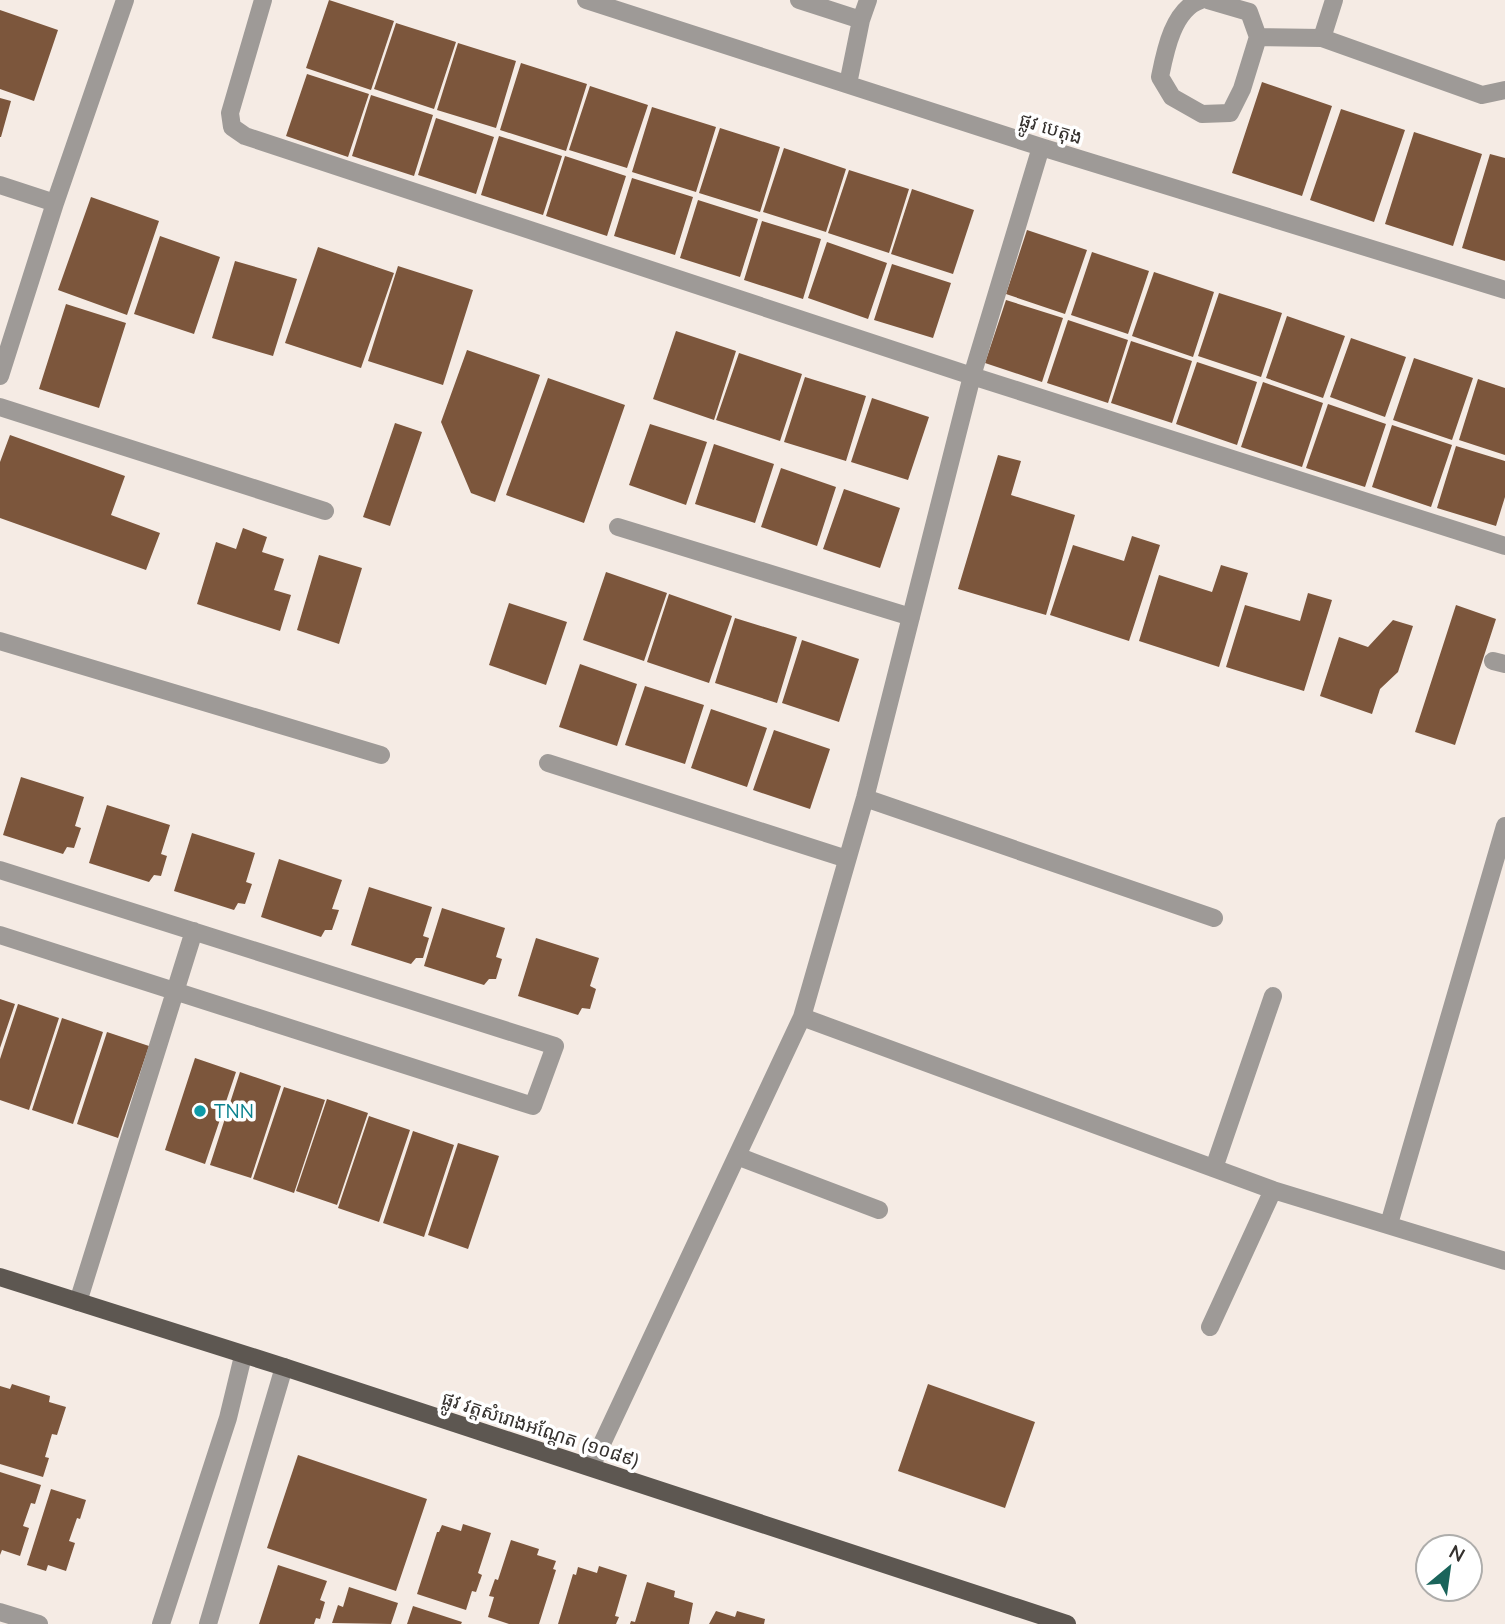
<svg xmlns="http://www.w3.org/2000/svg" width="1505" height="1624" font-family="Mulish,'Noto Sans Khmer',sans-serif">
<style>
.building{fill:#7c563c}
.lines{fill:none;stroke-linecap:round;stroke-linejoin:round}
.minor{stroke:#9e9a97;stroke-width:18}
.major{stroke:#5d5751;stroke-width:18}
.culture-dot{fill:#0f9aa8;stroke:#fff;stroke-width:2.5}
.labels{text-anchor:middle;stroke-width:7;stroke-linejoin:round;paint-order:stroke}
.street-label{font-size:19px;fill:#35312e;stroke:#fff}
.culture-label{font-size:19px;fill:#0d838f;stroke:#fff;text-anchor:start}
</style>
<rect width="100%" height="100%" fill="#f5ebe4"/>
<path class="building" d="M329,0L394,21L371,90L306,68Z
M0,10L58,30L34,101L0,89Z
M396,23L456,42L434,109L374,89Z
M458,43L516,61L496,128L437,110Z
M521,63L587,84L566,151L500,130Z
M307,74L369,94L348,157L286,136Z
M1262,82L1332,106L1302,196L1232,173Z
M590,86L648,105L627,168L569,150Z
M371,95L433,115L414,176L352,156Z
M0,98L11,101L1,137H0Z
M652,107L716,127L696,192L632,172Z
M1341,109L1405,130L1374,222L1310,200Z
M436,118L494,137L476,194L418,175Z
M720,128L780,147L760,212L699,193Z
M1414,132L1482,154L1453,246L1385,224Z
M499,136L562,156L543,215L481,195Z
M784,148L846,169L826,232L763,212Z
M1490,154L1505,158V261L1462,248Z
M565,156L626,176L607,236L546,216Z
M849,170L909,189L889,253L828,233Z
M632,178L693,197L675,255L614,236Z
M912,189L974,210L953,274L891,254Z
M91,197L159,221L127,315L58,290Z
M698,200L758,219L740,277L680,258Z
M762,221L821,239L803,299L744,280Z
M1027,230L1087,250L1065,314L1006,294Z
M160,236L220,257L194,334L134,314Z
M827,242L887,263L868,319L808,298Z
M318,247L394,273L361,368L285,343Z
M1092,252L1149,271L1128,334L1071,315Z
M235,261L297,279L273,356L212,338Z
M892,264L951,283L933,338L874,320Z
M398,266L473,290L443,385L368,361Z
M1154,272L1214,292L1193,357L1132,336Z
M1219,293L1282,313L1261,377L1198,356Z
M1006,300L1063,318L1042,382L985,363Z
M66,304L126,323L99,408L39,389Z
M1287,316L1345,336L1323,398L1266,378Z
M1068,320L1128,340L1108,403L1047,383Z
M676,331L736,351L714,420L653,399Z
M1351,338L1406,357L1385,417L1330,397Z
M1131,341L1192,361L1172,423L1111,403Z
M467,350L540,375L495,502L471,493L441,422Z
M739,353L802,374L780,441L716,420Z
M1414,358L1473,378L1452,440L1393,420Z
M1197,362L1257,382L1237,445L1176,424Z
M805,377L866,396L846,461L784,442Z
M548,378L625,405L584,523L506,495Z
M1478,379L1505,388V455L1459,440Z
M1263,382L1323,403L1302,467L1241,447Z
M872,398L929,417L908,480L851,462Z
M1328,404L1386,424L1365,487L1306,468Z
M395,423L422,432L390,526L363,517Z
M650,424L707,442L686,505L629,485Z
M1392,425L1452,445L1431,507L1372,487Z
M10,435L125,476L111,515L160,533L146,570L0,518V462Z
M714,444L774,464L755,523L695,504Z
M1456,446L1505,461V497L1496,526L1437,508Z
M998,455L1021,461L1011,495L1075,515L1046,615L958,589Z
M781,468L836,487L817,546L761,527Z
M844,489L900,508L880,568L823,549Z
M243,528L267,537L262,552L284,559L274,590L291,595L280,631L197,604L216,542L236,549Z
M1132,536L1160,545L1129,641L1050,615L1073,545L1124,561Z
M319,555L362,568L339,644L297,630Z
M1221,565L1248,573L1219,667L1139,641L1159,575L1212,592Z
M606,572L667,593L644,661L583,640Z
M1308,593L1332,600L1304,691L1226,667L1245,605L1300,621Z
M669,594L732,616L709,683L647,662Z
M509,603L567,622L546,685L489,665Z
M1456,605L1496,619L1455,745L1415,732Z
M735,618L797,637L777,703L715,683Z
M1393,620L1413,626L1398,672L1380,689L1372,714L1320,696L1339,637L1368,647Z
M802,640L859,659L839,722L782,703Z
M580,664L637,684L617,746L559,727Z
M645,686L704,705L685,764L625,745Z
M711,709L767,728L747,787L691,768Z
M774,730L830,749L810,809L753,790Z
M21,777L84,797L75,826L81,828L74,848L67,847L63,854L3,835Z
M107,805L170,825L161,854L167,856L161,876L154,875L149,882L89,863Z
M192,833L255,853L246,882L252,884L245,904L238,903L234,910L174,891Z
M279,859L342,880L332,909L339,910L332,930H325L321,937L261,917Z
M369,887L432,907L423,936L429,938L423,958H416L411,964L351,945Z
M442,908L505,928L496,957L502,959L496,979H489L484,985L424,966Z
M536,938L599,958L590,986L596,989L590,1009L582,1008L578,1015L518,996Z
M0,999L15,1004L0,1048Z
M18,1004L59,1018L29,1110L0,1100V1059Z
M62,1018L103,1032L73,1124L32,1110Z
M107,1032L149,1046L118,1138L77,1124Z
M195,1058L236,1072L205,1164L165,1150Z
M240,1072L281,1086L251,1178L210,1165Z
M284,1087L325,1100L294,1193L253,1179Z
M327,1099L368,1113L337,1205L296,1191Z
M369,1116L410,1130L379,1222L338,1208Z
M413,1131L454,1145L424,1237L383,1223Z
M458,1143L499,1156L468,1249L428,1235Z
M12,1384L50,1396L49,1402L66,1407L57,1435L52,1434L45,1457L49,1458L43,1477L0,1464V1386L10,1389Z
M928,1384L1035,1422L1005,1508L898,1471Z
M298,1455L427,1499L396,1591L267,1548Z
M0,1472L41,1485L35,1504L31,1503L23,1526L29,1528L20,1556L2,1550L0,1555Z
M51,1489L86,1500L80,1519L77,1518L69,1541L75,1543L66,1571L48,1565L46,1571L27,1565Z
M463,1524L491,1533L478,1573L482,1575L476,1592L472,1591L466,1610L417,1594L437,1532H439L442,1525L461,1531Z
M511,1540L539,1549L537,1555L556,1561L553,1569L556,1570L539,1624H509L488,1617L494,1597L489,1596L495,1579L498,1580Z
M278,1565L327,1581L320,1600L325,1602L320,1619L316,1618L314,1624H259Z
M599,1566L627,1575L615,1616L619,1617L616,1624H558L573,1574L576,1575L578,1567L597,1573Z
M647,1582L675,1591L674,1597L693,1603L689,1624H630L631,1621L635,1622Z
M349,1587L398,1603L391,1624L332,1623L338,1605L343,1607Z
M413,1606L462,1622L461,1624H407Z
M716,1611L735,1617L737,1611L765,1619L764,1624H709Z"/>
<g class="lines">
<path class="minor" d="M263,0L230,113L232,127L245,136L972,376L1505,546
M586,0L1041,147L1505,290
M799,0L861,20L848,84
M1201,0C1173,9 1165,52 1160,77L1172,97L1202,114L1230,113L1242,89L1258,37L1322,38L1482,95L1505,90
M1208,0L1249,12L1258,37
M861,20L868,0
M1322,38L1334,0
M0,185L55,203
M0,376L55,203L125,0
M0,407L325,511
M618,527L911,617
M0,641L381,755
M1493,661L1505,664
M548,763L847,859
M865,798L1214,918
M0,870L555,1046L533,1106L0,935
M802,1017L1273,1190L1505,1261
M737,1156L879,1210
M1214,1168L1273,996
M1389,1224L1505,826
M78,1302L194,931
M1210,1327L1273,1190
M591,1467L802,1017L865,798L972,376L1041,147
M0,1612L39,1624
M161,1624L228,1418L243,1356
M208,1624L284,1367"/>
<path class="major" d="M0,1277L284,1367L1067,1624"/>
</g>
<circle class="culture-dot" cx="200" cy="1111" r="7"/>
<g class="labels">
<g class="street-label">
<text transform="translate(1051 128) rotate(17)" y="7">ផ្លូវ បេតុង</text>
<text transform="translate(541 1429) rotate(18)" y="7">ផ្លូវ វត្តសំរោងអណ្ដែត (១០៨៩)</text>
</g>
<g class="culture-label">
<text x="214" y="1118">TNN</text>
</g>
</g>
<g transform="translate(1449 1568) rotate(29)"><circle r="33" fill="#ffffff" stroke="#aeadab" stroke-width="2"/>
<path d="M0-5L12 26L0 18L-12 26Z" fill="#1a645b"/>
<text y="-10" font-size="19" font-weight="bold" text-anchor="middle" fill="#35312e">N</text>
</g>
</svg>
